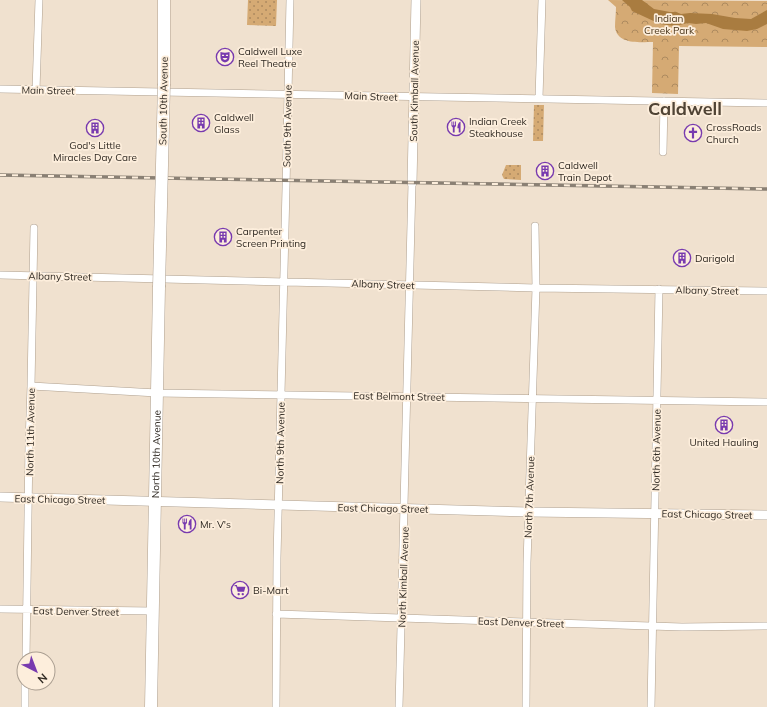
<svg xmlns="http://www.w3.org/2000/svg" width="767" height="707" font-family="Mulish,sans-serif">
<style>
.grass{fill:url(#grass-dots)}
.forest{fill:url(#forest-crowns)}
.water{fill:#a97c40}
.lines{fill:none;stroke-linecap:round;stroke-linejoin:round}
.minor-casing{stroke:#afa08f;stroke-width:8}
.tertiary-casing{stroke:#afa08f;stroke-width:10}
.primary-casing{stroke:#afa08f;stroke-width:13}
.minor{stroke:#fff;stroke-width:7}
.tertiary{stroke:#fff;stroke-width:9}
.primary{stroke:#fff;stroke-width:12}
.rail-casing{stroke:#8a8074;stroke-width:3.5}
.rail{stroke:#fdeedc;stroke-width:2;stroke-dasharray:6;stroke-linecap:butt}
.primary-bridge-casing{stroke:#afa08f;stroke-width:13;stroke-linecap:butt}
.primary-bridge{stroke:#fff;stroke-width:12}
.labels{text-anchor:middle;stroke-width:3.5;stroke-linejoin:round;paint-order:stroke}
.park-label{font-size:10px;fill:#473318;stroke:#fdeedc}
.poi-label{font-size:10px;fill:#2f2922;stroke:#fdeedc;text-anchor:start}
.street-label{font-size:10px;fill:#2f2922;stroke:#fdeedc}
.town-label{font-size:18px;font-weight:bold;fill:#504435;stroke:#fdeedc}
</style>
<defs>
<pattern id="grass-dots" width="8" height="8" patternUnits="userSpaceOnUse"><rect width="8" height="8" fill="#d5aa74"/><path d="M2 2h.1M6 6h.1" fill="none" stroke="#ad8a5f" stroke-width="1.8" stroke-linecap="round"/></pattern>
<pattern id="forest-crowns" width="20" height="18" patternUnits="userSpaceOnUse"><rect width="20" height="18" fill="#d5aa74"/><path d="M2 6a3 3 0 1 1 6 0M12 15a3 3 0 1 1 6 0" fill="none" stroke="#ad8a5f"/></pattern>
</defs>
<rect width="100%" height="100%" fill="#f0e1cf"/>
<path class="grass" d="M248,0H277L276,26L247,25Z
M534,105H544L543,141H533Z
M506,165H521V180L504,179L502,175Z"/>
<path class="forest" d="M608,0L767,1V47L679,46L678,94L652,93L653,42C640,42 617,45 615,27C615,20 616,13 616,7Z"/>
<path class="water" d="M622,0H642L654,9L670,12H676L681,14L690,13L712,14L735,18L751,19L767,10V24L757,29L747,31L723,29L706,23L696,24L688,23L675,26L660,24L632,11L630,7Z"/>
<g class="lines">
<defs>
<path id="minor" d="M0,89L767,103
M36,90L39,0
M539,98L542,0
M663,152L664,101
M0,275L536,288L767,291
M31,386L157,393L767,402
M0,609L153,611
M276,614L682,627L767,626
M26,659L29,444L31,386L34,228
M25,707V683
M276,707L277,558L286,188L290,0
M399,707L412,183
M526,707L527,563L536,288L535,226
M651,707L659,289"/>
<path id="tertiary" d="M412,183L416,0
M0,497L529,512L767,515"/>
<g id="primary">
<path d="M164,84V0"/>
<path id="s1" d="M151,707L159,287"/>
</g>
</defs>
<use href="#minor" class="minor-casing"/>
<use href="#tertiary" class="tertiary-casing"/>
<use href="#primary" class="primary-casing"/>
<use href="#minor" class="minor"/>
<use href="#tertiary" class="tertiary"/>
<use href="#primary" class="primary"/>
<defs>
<path id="rail" d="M0,175L767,189"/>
</defs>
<use href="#rail" class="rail-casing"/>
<use href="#rail" class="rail"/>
<defs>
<path id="primary-bridge" d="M159,287L164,84"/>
</defs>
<use href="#primary-bridge" class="primary-bridge-casing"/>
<use href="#primary-bridge" class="primary-bridge"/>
</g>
<defs>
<symbol id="theatre-ring" viewBox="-11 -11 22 22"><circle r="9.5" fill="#fdeedc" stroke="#783aaf" stroke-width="1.5"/><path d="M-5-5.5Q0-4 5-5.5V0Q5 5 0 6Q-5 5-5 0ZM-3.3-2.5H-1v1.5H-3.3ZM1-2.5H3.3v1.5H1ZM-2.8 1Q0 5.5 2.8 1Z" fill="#783aaf"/></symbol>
<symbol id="building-ring" viewBox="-11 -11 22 22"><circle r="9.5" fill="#fdeedc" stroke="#783aaf" stroke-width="1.5"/><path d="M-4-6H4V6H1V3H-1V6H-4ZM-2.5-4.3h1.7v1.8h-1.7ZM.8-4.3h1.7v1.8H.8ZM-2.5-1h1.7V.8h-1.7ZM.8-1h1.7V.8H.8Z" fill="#783aaf"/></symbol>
<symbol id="restaurant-ring" viewBox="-11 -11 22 22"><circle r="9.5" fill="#fdeedc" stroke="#783aaf" stroke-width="1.5"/><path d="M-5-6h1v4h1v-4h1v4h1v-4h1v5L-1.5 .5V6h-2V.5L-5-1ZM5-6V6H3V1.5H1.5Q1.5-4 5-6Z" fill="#783aaf"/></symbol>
<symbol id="church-ring" viewBox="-11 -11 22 22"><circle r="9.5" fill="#fdeedc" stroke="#783aaf" stroke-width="1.5"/><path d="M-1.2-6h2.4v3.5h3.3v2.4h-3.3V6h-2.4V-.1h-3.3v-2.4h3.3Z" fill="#783aaf"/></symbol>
<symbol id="supermarket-ring" viewBox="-11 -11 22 22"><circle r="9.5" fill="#fdeedc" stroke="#783aaf" stroke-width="1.5"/><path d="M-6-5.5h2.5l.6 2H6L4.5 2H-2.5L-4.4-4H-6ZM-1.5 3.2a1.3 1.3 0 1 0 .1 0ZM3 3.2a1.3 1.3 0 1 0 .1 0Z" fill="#783aaf"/></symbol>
</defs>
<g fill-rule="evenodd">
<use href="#theatre-ring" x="215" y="47" width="20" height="20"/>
<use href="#building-ring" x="191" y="113" width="20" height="20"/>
<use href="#restaurant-ring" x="446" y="117" width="20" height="20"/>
<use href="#building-ring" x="85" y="118" width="20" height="20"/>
<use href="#church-ring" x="683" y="123" width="20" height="20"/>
<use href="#building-ring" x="535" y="161" width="20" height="20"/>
<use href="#building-ring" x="213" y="227" width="20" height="20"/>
<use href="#building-ring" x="672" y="248" width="20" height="20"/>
<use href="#building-ring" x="714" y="415" width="20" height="20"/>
<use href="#restaurant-ring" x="177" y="514" width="20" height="20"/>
<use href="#supermarket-ring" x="230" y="580" width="20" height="20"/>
</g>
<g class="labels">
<g class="park-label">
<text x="669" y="22">Indian<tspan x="669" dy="12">Creek Park</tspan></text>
</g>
<g class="poi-label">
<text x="238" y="55">Caldwell Luxe<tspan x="238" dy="12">Reel Theatre</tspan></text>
<text x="214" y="121">Caldwell<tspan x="214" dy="12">Glass</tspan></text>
<text x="469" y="125">Indian Creek<tspan x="469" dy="12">Steakhouse</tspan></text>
<text x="706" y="131">CrossRoads<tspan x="706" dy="12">Church</tspan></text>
<text x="95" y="149" text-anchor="middle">God's Little<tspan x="95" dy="12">Miracles Day Care</tspan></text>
<text x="558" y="169">Caldwell<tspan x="558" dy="12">Train Depot</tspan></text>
<text x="236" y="235">Carpenter<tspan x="236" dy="12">Screen Printing</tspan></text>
<text x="695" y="262">Darigold</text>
<text x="724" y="446" text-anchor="middle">United Hauling</text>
<text x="200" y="528">Mr. V's</text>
<text x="253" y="594">Bi-Mart</text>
</g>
<g class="street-label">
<text transform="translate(48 90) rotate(1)" y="4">Main Street</text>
<text transform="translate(414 91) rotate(-89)" y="4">South Kimball Avenue</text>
<text transform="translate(371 96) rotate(2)" y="4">Main Street</text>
<text transform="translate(163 101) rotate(-89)" y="4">South 10th Avenue</text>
<text transform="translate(287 126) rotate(-89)" y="4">South 9th Avenue</text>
<text transform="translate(60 276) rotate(1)" y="4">Albany Street</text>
<text transform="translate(383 284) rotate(2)" y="4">Albany Street</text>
<text transform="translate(707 290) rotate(1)" y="4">Albany Street</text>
<text transform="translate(399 396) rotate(1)" y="4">East Belmont Street</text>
<text transform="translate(30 432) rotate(-89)" y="4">North 11th Avenue</text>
<text transform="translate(280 443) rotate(-89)" y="4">North 9th Avenue</text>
<text transform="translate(656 450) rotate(-89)" y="4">North 6th Avenue</text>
<text dy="4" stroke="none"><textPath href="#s1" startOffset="253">North 10th Avenue</textPath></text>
<text transform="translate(529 497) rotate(-88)" y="4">North 7th Avenue</text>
<text transform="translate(60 499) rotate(1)" y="4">East Chicago Street</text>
<text transform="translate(383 508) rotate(1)" y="4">East Chicago Street</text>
<text transform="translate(707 514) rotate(1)" y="4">East Chicago Street</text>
<text transform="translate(403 577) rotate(-88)" y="4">North Kimball Avenue</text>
<text transform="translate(76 611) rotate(1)" y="4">East Denver Street</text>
<text transform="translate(521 622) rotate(2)" y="4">East Denver Street</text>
</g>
<g class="town-label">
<text x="685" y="115">Caldwell</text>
</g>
</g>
<g transform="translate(36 671) rotate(138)"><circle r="19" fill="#fdeedc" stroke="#ab9f92"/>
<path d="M0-3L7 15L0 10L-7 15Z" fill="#783aaf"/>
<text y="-6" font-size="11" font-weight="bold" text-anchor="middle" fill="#2f2922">N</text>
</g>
</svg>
